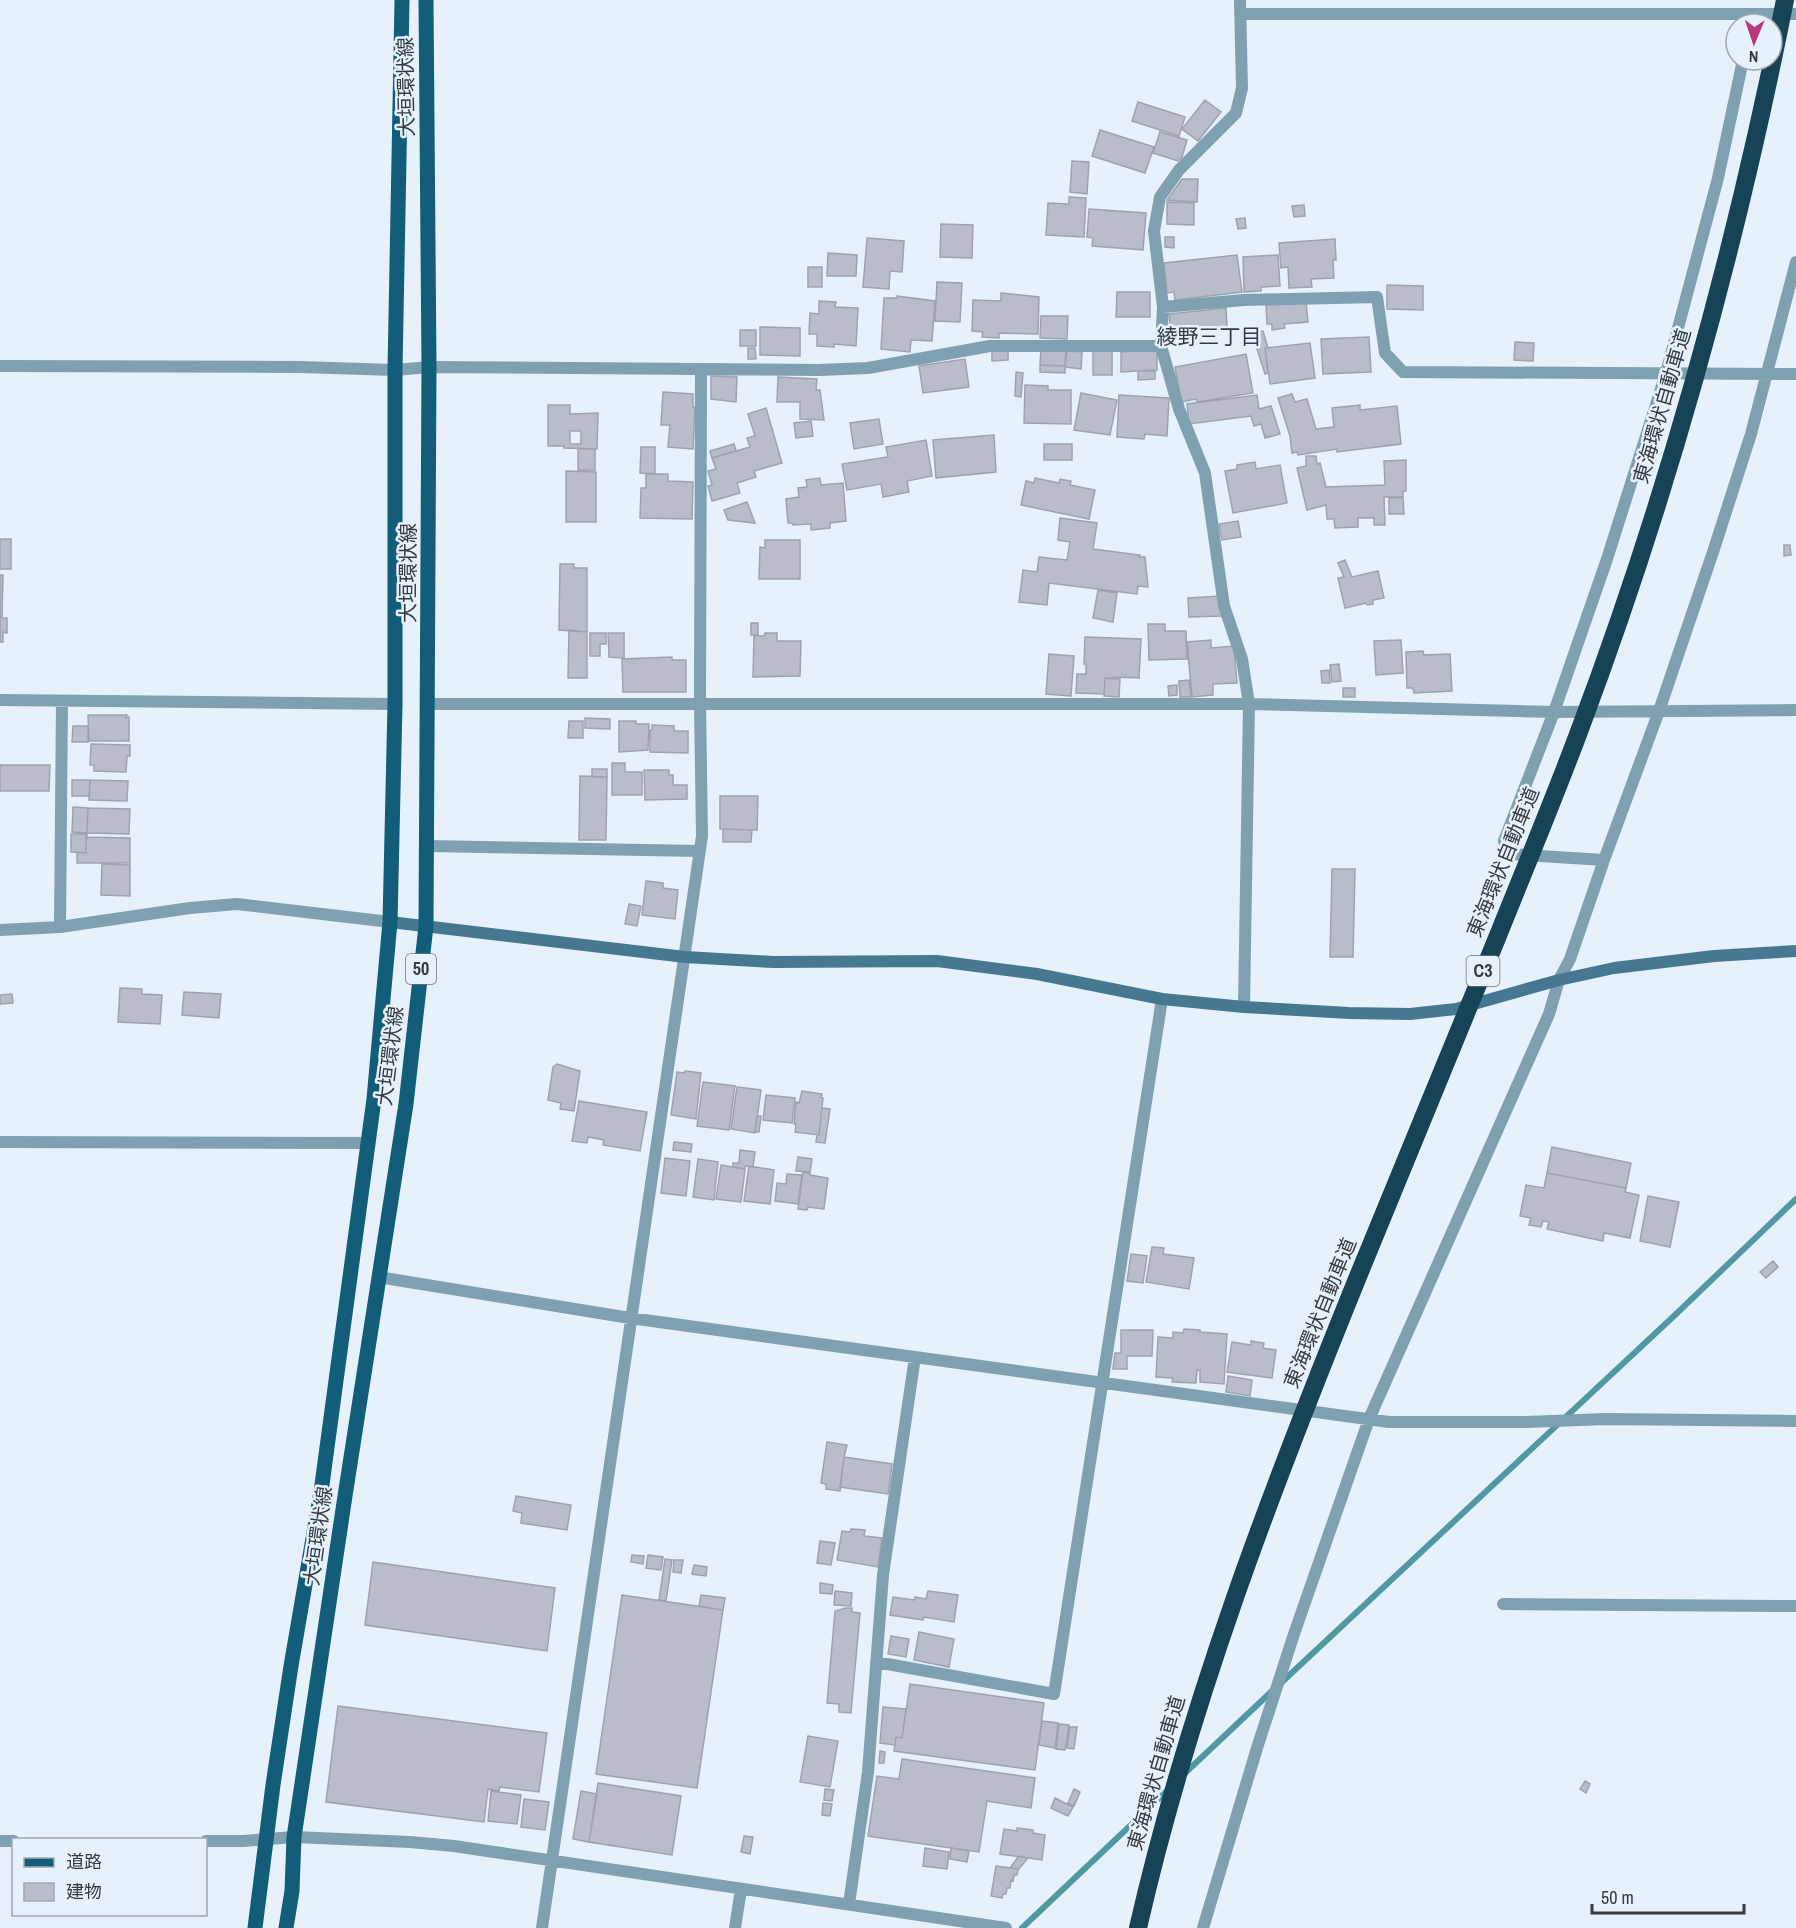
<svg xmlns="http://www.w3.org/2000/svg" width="1796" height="1928" font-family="'Archivo Narrow','Noto Sans JP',sans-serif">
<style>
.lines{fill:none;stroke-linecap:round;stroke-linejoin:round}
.stream{stroke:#4f98a4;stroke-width:6}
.building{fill:#b9bdcb;stroke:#9ea2af;stroke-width:1.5;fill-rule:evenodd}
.street{stroke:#7fa0b0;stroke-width:12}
.secondary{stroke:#467991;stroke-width:12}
.primary{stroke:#125d7a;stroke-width:15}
.highway-bridge{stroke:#164356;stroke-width:18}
.labels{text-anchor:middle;stroke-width:5;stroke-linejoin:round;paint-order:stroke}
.shield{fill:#e6f1fc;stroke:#6c7278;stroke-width:1.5}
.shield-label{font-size:18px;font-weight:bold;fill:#373b40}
.street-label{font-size:20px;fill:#373b40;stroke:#e6f1fc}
.neighbourhood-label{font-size:21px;fill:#373b40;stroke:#e6f1fc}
</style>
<rect width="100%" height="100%" fill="#e6f1fc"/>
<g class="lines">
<path class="stream" d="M1282,1682L1675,1315L1796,1199
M1183,1775L1272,1691
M1022,1928L1170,1788"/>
</g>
<path class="building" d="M1205,100L1221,112L1198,141L1182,129Z
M1138,102L1185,117L1179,136L1132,121Z
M1100,130L1154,147L1145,173L1092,156Z
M1160,132L1187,140L1182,157L1178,161L1153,153Z
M1072,161L1089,162L1087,194L1070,192Z
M1182,179H1198L1197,202L1167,200Z
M1069,197L1086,198L1084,237L1046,235L1048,203L1069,204Z
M1167,202L1194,203V225L1167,224Z
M1304,205L1305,216L1294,217L1292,206Z
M1089,209L1146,213L1143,250L1092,246L1093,238L1087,237Z
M1245,218L1246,228L1238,229L1236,219Z
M941,224L973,225L972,258L940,257Z
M1165,237H1174V248L1165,247Z
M867,238L904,241L902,272L890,271L889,289L863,287Z
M1335,239L1336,260H1333L1334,278L1311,279L1312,287L1289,288L1288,267L1281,268L1279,243Z
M828,253L857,255L856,276H827Z
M1237,255L1242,292L1175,300L1174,292L1167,293L1164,263Z
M1278,255L1280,286L1261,287V291L1244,292L1243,257Z
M808,267H822V287H808Z
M937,282L962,283L960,322L935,321Z
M1387,285L1423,286V310L1387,309Z
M1117,292H1150V317H1116Z
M1001,293L1039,297L1038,334L999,333V338L982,337L983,332L972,331L973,300L1001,301Z
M897,296L935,301L932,341L911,340L910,352L881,349L884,298H897Z
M819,301L836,302L835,307L858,308L856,346L834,344V347L817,346V334H809L810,313L819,314Z
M1306,301L1308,322L1284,324L1285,328L1272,330V324H1267L1266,305Z
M1226,308L1227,327L1171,333L1169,314Z
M1041,316H1068L1067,339L1040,338Z
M760,327L800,328V356L760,355Z
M740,330H756V346H740Z
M1263,331L1268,348H1265L1268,373L1265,374L1252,333Z
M1369,337L1371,372L1323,374L1321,339Z
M1515,342L1534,343L1533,361L1514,360Z
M1310,343L1315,378L1270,384L1265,348Z
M748,348H755L756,359H748Z
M1041,349L1066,350L1065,366L1040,365Z
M1008,350V360L992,361V351Z
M1157,350V370L1121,372V352Z
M1067,351L1082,352L1081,369L1065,367Z
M1093,351H1112V375H1093Z
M1246,354L1253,393L1197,402L1196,399L1181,402L1175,367Z
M965,359L969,387L923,393L919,366Z
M1040,365L1065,366V373L1040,372Z
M1138,371H1155V379L1138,380Z
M1016,372L1023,373L1021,397L1015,396Z
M711,376L737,377L736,402L711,399Z
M778,377L817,379L816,390H820L824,420L800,419V402H777Z
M1025,385L1048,386V390H1071V424L1024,423Z
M663,392L693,394V407H695L693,449L668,447L670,425H661Z
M1081,393L1117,400L1110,435L1074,430Z
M1292,394L1295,402L1307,399L1316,429L1334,427L1332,408L1360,405V410L1397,406L1401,444L1337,452V449L1298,455L1297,452L1292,453L1290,436L1278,398Z
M1119,395L1169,398L1167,436L1145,434L1144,439L1117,437Z
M1257,395L1259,409L1271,406L1280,434L1265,438L1261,424L1254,426L1251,416L1189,424L1187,404Z
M548,405H570V414L598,413L597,449L564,448V446H548ZM570,431H581V444H570Z
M766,408L782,463L754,471L756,477L737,483L740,493L712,501L708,486L712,485L708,471L716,469L712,458L750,447L747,438L755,436L748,414Z
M879,419L883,444L854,449L850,423Z
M811,421L813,436L796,438L794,423Z
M994,435L996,472L936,478L933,440Z
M926,440L932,476L907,481L909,492L883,497L881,484L847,490L842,464L888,457L886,447Z
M734,444L736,451L712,458L710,451Z
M1044,444H1072V460H1044Z
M641,447H655V474L640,473Z
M578,449H595V470H578Z
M1306,456H1316L1317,464L1320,463L1326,487L1385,485L1384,461L1406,460V491H1403V497H1384L1385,525H1374V518H1358V527L1335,528L1334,519H1327L1326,505L1307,510L1297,468L1306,466Z
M1255,462L1256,469L1280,465L1287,503L1233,513L1225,471L1237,469V465Z
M566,471L596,472V522H566Z
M646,474H668V481L693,482L692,519L640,518L641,488H646Z
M820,478L821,485L843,483L846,521L830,523V528L811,530V524L793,525L792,523H788L786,499L799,497L798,488L807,487L806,480Z
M1035,478L1059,483L1060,479L1071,481L1070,485L1095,490L1089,519L1021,505L1026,481L1034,483Z
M1403,497L1404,514H1389V498Z
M747,502L755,523L728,520L724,510Z
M1060,518L1097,523L1093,549L1140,555L1139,557H1145L1148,587L1138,586L1137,594L1049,583L1047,605L1019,602L1023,570L1037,572L1039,557L1067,560L1070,542L1058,540Z
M1238,521L1241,537L1222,540L1219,524Z
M0,539H11V569H0Z
M765,540H800V579H759L760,547L765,548Z
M1784,545H1790L1791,555L1784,556Z
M1345,560L1352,577L1378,571L1384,598L1373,600V604L1367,605L1366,603L1345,608L1338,578L1344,577L1338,563Z
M560,564H574V568H587V632L559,630Z
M0,575H3L2,618H7V633L3,632V642H0Z
M1098,590L1117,593L1113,622L1093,618Z
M1221,596L1222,616L1189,617L1188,598Z
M751,623H758V635H751Z
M1148,624H1165V631H1186L1187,659L1149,660Z
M569,630L587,632V678H568Z
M590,633H606V644H600V656H590Z
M608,633H624V658L609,657Z
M765,633H777V641H801L800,676L753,677L754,636H764Z
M1085,637L1141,639L1139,678L1113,677V679L1105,678L1104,694L1076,693L1077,674H1086V664H1084Z
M1211,640V648L1234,646L1237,683L1213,684V695L1192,697L1187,642Z
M1401,640L1403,673L1376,675L1374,641Z
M1423,651L1424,655L1450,654L1452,691L1414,693L1413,688H1407L1406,652Z
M1049,654L1074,656L1071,696L1046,694Z
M672,657V660H686V692H623L622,659Z
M1339,664L1341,681L1332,682L1330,665Z
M1329,670L1330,683H1322L1321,671Z
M1105,678L1120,679L1119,697L1104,696Z
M1189,680L1191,697H1180L1179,681Z
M1177,685V695L1169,696L1168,686Z
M1343,688H1355V697H1343Z
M88,715H127L126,718L129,717V741H89Z
M585,718L610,719V729L585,728Z
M569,721H583V738H568Z
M619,721H636V724H649L648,750L619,752Z
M652,725L674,726V731H688V753L650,752V730H652Z
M73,726H88V742H72Z
M91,744L130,745V756H127L126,772L94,771V765H90Z
M612,763H625V772H642V795H612Z
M0,765H50L49,791H0Z
M592,769H607V777H592Z
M644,770H669V775H673V785H687V799L645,800Z
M580,776L607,777L606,840H579Z
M72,780H90L89,796H72Z
M90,780L128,781L127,801L89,800Z
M720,796H758L757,830L720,829Z
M73,807L88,808L87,833L72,832Z
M88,808L130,809L129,834L87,833Z
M723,829L752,830L751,842H723Z
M71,834H87V838L86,837V853L71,852Z
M86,837L130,838V863H77V852L86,853Z
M102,864L130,865V896L101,895Z
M1332,869H1355L1353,957H1330Z
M646,881L663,883V888L678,890L675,919L642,915Z
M629,904L641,906L637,926L625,924Z
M120,988L142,989V994L162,995L160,1024L118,1022Z
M184,992L221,994L219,1018L182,1015Z
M12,994L13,1003L0,1004V995Z
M557,1064L580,1071L574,1111L560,1109L561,1103L548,1100L553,1067Z
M685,1071L701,1073L696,1119L671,1115L677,1072L685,1073Z
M703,1082L735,1086L729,1130L697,1126Z
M737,1087L761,1090L755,1133L731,1129Z
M802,1091L822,1094L821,1097L823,1098L819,1135L795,1132L796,1124H794L796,1102L799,1103Z
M766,1095L795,1098L792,1123L763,1120Z
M579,1101L647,1112L640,1151L603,1145L604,1140L588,1137L587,1143L572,1141Z
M822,1108L830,1109L825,1143L816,1142L817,1135H819Z
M757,1116H761L759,1132H755Z
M674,1142L692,1144L691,1152L673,1150Z
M1552,1147L1631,1163L1626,1188L1547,1173Z
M740,1150L755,1152L753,1167L745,1166V1169L733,1167V1163H739Z
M798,1157L812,1159L810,1172L796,1171Z
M665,1158L690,1161L686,1196L661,1193Z
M698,1159L718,1162L714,1200L693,1197Z
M721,1165L745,1169L741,1202L716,1199Z
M749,1166L774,1170L770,1204L744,1201Z
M803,1172L810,1173V1175L828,1178L824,1209L808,1207L807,1210L798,1209Z
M1547,1173L1626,1188L1625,1192L1639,1195L1630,1238L1604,1233L1603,1241L1547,1229L1549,1222L1543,1221L1541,1227L1529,1225L1531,1218L1520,1216L1526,1185L1544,1188Z
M787,1174L802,1175L798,1204L775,1201L777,1183L786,1184Z
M1648,1196L1679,1202L1670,1247L1640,1241Z
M1152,1247L1164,1248L1163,1254L1194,1258L1189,1289L1146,1282Z
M1131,1254L1147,1256L1143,1283L1127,1281Z
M1773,1261L1778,1267L1766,1278L1760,1272Z
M1184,1329L1200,1330V1332L1227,1334L1224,1384L1200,1382V1370H1197L1196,1383L1172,1382L1173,1378L1156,1377L1158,1337L1173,1338V1332L1183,1333Z
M1121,1330H1153L1152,1356H1127V1369H1113L1115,1353H1121Z
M1251,1341L1264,1343L1263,1348L1276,1350L1272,1378L1227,1372L1232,1342L1251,1345Z
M1228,1376L1252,1380L1250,1396L1226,1392Z
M827,1442L847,1445L844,1457L840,1491L826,1489V1484L821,1483Z
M844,1457L892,1464L888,1494L840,1487Z
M516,1496L571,1505L567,1530L521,1523L522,1513L513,1511Z
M851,1529L865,1530L864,1536L882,1538L878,1567L837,1560L842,1531L850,1532Z
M820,1541L835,1543L831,1565L817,1563Z
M632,1555L644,1556L643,1564L631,1562Z
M648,1555L663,1557L661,1570L646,1568Z
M665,1559L672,1560L666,1601L659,1600Z
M674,1560H683L681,1573L673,1572Z
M373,1562L555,1588L547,1651L365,1625Z
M694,1565L707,1567L706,1576L692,1574Z
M820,1583L833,1585L832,1594L820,1593Z
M835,1591L852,1593L851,1606L834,1605Z
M928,1591L958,1595L954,1622L924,1617L923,1620L890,1615L893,1597L914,1600L915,1597L926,1599Z
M622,1595L723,1610L697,1788L596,1774Z
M701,1595L725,1598L723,1610L699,1606Z
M846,1608H852V1612L860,1613L851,1713L839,1712V1704L827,1703L835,1611Z
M919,1632L954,1639L949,1667L914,1660Z
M891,1636L909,1639L906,1657L888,1654Z
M910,1684L1044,1703L1035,1770L894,1751L896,1737L902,1738Z
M338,1706L547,1733L539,1792L500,1787L499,1791L488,1789L484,1822L326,1802Z
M883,1707L906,1709L902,1738L896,1737L895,1745L880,1743Z
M1042,1721L1058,1723L1055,1748L1039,1745Z
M1059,1724L1069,1725L1065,1750L1056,1749Z
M1070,1727H1077L1074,1749L1067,1748Z
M808,1736L838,1741L830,1787L800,1782Z
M880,1751L885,1752L884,1763H879Z
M902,1759L1035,1778L1031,1808L987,1801L979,1852L868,1836L877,1776L899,1779Z
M1585,1781L1590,1784L1586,1793L1580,1789Z
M598,1783L681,1796L672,1855L589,1842Z
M825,1789L834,1790L832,1801L824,1800Z
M1074,1789L1080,1792L1074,1806L1068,1803Z
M491,1791L521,1795L517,1824L488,1821Z
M581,1791L597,1794L589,1842L573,1839Z
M1055,1798L1073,1807L1068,1816L1051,1808Z
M524,1799L549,1802L545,1830L521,1827Z
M823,1803L832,1804L830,1816L822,1815Z
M1017,1828L1033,1830V1833L1045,1835L1042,1860L1000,1854L1004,1829L1017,1831Z
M744,1836L753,1837L750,1854L741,1852Z
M925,1848L949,1852L947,1869L923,1866Z
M951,1848L969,1851L967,1862L950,1859Z
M1019,1856L1028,1858L1018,1870V1869L1010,1868Z
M996,1866L1018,1869L1017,1875H1014L1013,1881L1011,1880L1010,1888H1007L1006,1894H1003L1002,1898L991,1896Z"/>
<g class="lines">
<path class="street" d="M1240,0L1242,88L1236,113L1179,170L1160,197L1154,231L1163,307L1161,346L1179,409L1205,473L1224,606L1242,659L1249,704L1244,1007
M1240,14H1796
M1163,307L1244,300L1377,297L1385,353L1403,372L1796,374
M0,366L300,367L395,370L429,367L819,370L868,368L990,346H1161
M0,700L395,704
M428,704H1249L1554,712L1796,710
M427,846L699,851
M1604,860L1509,854L1504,841L1554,712L1607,559L1666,373L1718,178L1743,60
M60,927L62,701
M0,930L60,927L190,908L237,904L390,922
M0,1142L368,1143
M378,1277L630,1318L1389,1422H1526L1606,1419L1796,1421
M1503,1604L1796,1606
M876,1662L1054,1694L1162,999
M0,1841H14
M206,1841H243L294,1837L410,1842L454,1846L1006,1928
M849,1904L868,1772L883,1575L915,1357
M542,1928L702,836L700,703L701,370
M735,1928L741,1889
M1203,1928L1257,1748L1294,1634L1369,1419L1549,1014L1559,980L1570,959L1604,860L1659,711L1714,549L1751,434L1796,262"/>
<path class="secondary" d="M390,922L685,957L773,962L937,961L1037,974L1162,999L1244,1007L1349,1013L1410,1014L1456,1009L1559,980L1614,968L1714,956L1796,951"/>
<path class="primary" d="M255,1928L273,1785L291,1666L321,1492L374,1099L390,922L395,704V370L402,0
M286,1928L292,1891L294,1837L345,1496L406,1104L426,926L429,367L426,0"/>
<path class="highway-bridge" d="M1138,1928C1189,1705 1271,1491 1357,1279C1404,1165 1450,1052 1497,938C1525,868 1554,799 1580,729C1669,492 1736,247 1785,0"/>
</g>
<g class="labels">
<g class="shield">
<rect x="406" y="954" width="30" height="30" rx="4.5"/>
<rect x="1466.5" y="956" width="33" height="30" rx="4.5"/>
</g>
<g class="shield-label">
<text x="421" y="975">50</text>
<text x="1483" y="977">C3</text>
</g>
<g class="street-label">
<text transform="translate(406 87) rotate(-91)" y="7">大垣環状線</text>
<text transform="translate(1662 406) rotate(-74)" y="7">東海環状自動車道</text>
<text transform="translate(408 573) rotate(-90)" y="7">大垣環状線</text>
<text transform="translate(1503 862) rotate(-68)" y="7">東海環状自動車道</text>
<text transform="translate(390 1056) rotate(-83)" y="7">大垣環状線</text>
<text transform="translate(1320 1313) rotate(-68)" y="7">東海環状自動車道</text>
<text transform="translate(318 1536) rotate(-82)" y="7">大垣環状線</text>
<text transform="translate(1156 1773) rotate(-74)" y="7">東海環状自動車道</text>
</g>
<g class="neighbourhood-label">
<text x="1209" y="344">綾野三丁目</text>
</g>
</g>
<rect x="12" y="1838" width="195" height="78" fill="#e6f1fc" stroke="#a0a8b1" stroke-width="1.5"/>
<rect x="24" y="1858" width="30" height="9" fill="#125d7a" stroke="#a0a8b1" stroke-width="1.5"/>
<text x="66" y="1868" font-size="18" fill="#373b40">道路</text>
<rect x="24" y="1883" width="30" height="18" fill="#b9bdcb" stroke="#a0a8b1" stroke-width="1.5"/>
<text x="66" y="1898" font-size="18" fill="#373b40">建物</text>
<g transform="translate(1754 42) rotate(182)"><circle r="28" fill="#e6f1fc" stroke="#a0a8b1" stroke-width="1.5"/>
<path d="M0-4.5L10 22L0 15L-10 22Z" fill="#ba377f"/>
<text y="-9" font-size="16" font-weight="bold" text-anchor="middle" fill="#373b40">N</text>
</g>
<path d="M1592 1904v9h152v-9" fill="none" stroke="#373b40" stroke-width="3"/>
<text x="1601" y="1904" font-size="18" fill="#373b40" stroke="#e6f1fc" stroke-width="4.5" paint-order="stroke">50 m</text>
</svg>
